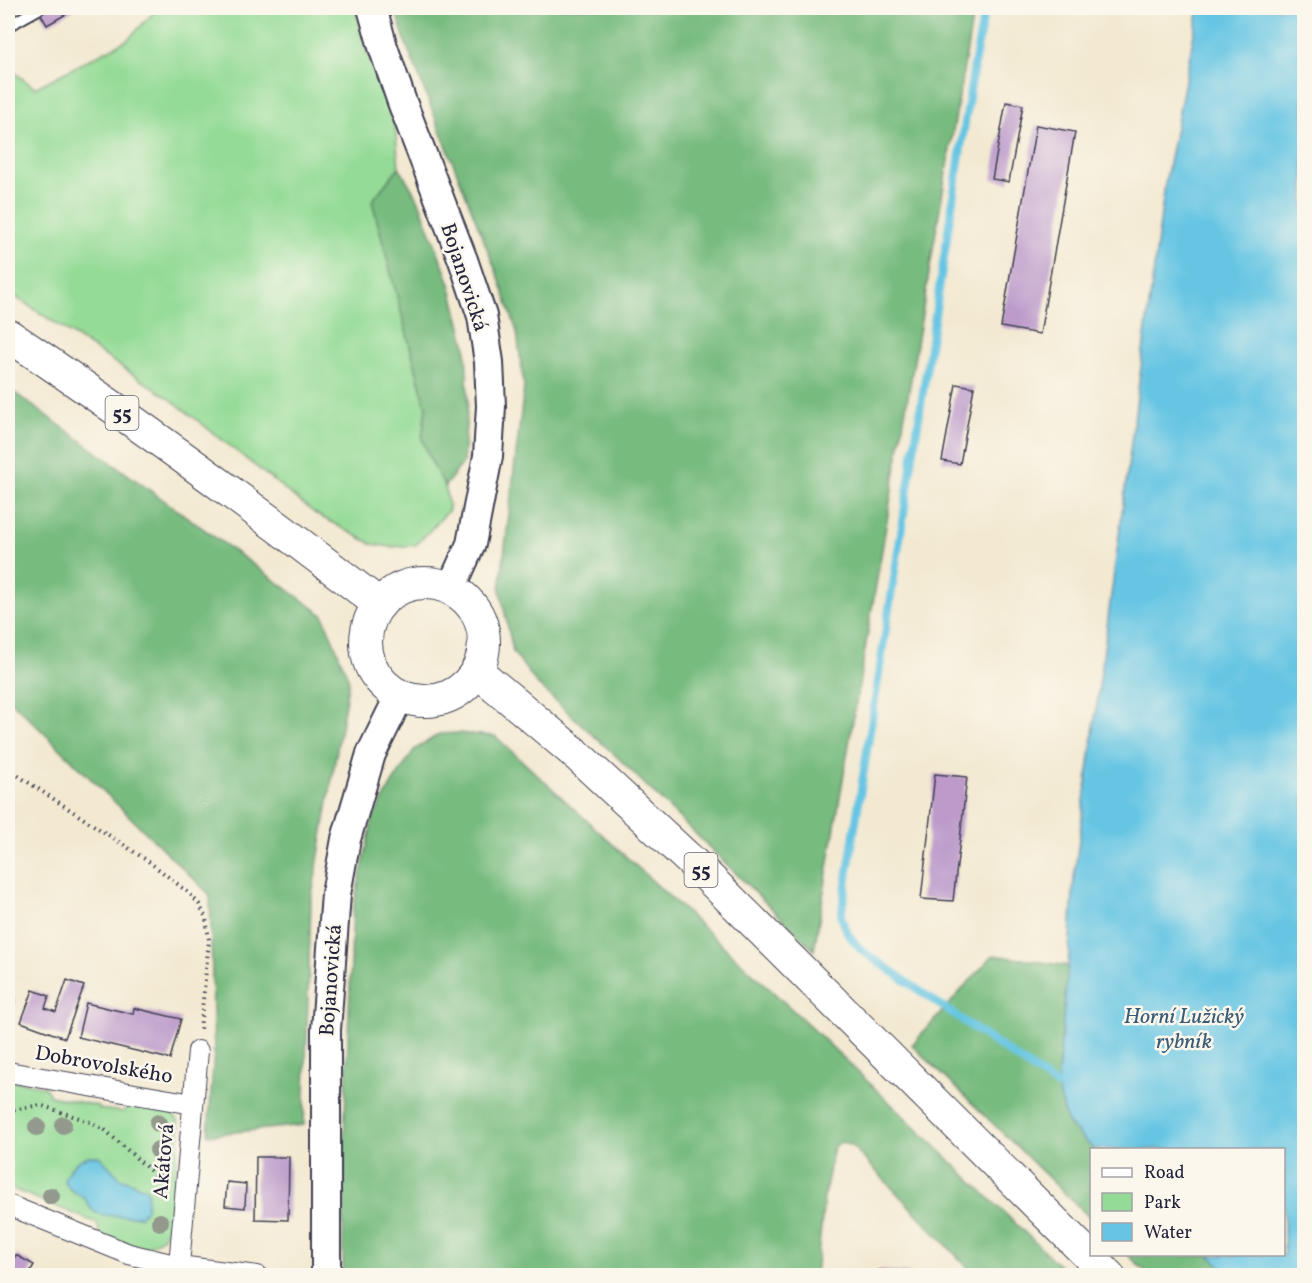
<svg xmlns="http://www.w3.org/2000/svg" width="1312" height="1283" font-family="Vollkorn,serif">
<style>
.green{fill:#94db96;stroke:#5b7e68;stroke-width:1.5}
.forest{fill:#77bb7f;stroke:#4c6e5d;stroke-width:1.5}
.water{fill:#65c5e3;stroke:#44748f;stroke-width:1.5}
.lines{fill:none;stroke-linecap:round;stroke-linejoin:round}
.stream{stroke:#65c5e3;stroke-width:8}
.building{fill:#bc9aca}
.lane-casing{stroke:#414052;stroke-width:14}
.street-casing{stroke:#414052;stroke-width:22}
.secondary-casing{stroke:#414052;stroke-width:32}
.primary-casing{stroke:#414052;stroke-width:34}
.path{stroke:#414052;stroke-width:4;stroke-dasharray:1.5 4.5;stroke-linecap:butt}
.lane{stroke:#fff;stroke-width:10}
.street{stroke:#fff;stroke-width:20}
.secondary{stroke:#fff;stroke-width:28}
.primary{stroke:#fff;stroke-width:32}
.tree{fill:#939a8d}
.labels{text-anchor:middle;stroke-width:5;stroke-linejoin:round;paint-order:stroke}
.shield{fill:#fbf7ec;stroke:#636270;stroke-width:1.5}
.shield-label{font-size:20px;font-weight:bold;fill:#22223b}
.street-label{font-size:21px;fill:#22223b;stroke:#fbf7ec}
.water-label{font-size:22px;font-style:italic;fill:#395b76;stroke:#fbf7ec}
</style>
<rect width="100%" height="100%" fill="#fbf7ec"/>
<filter id="ink" filterUnits="userSpaceOnUse"><feTurbulence type="fractalNoise" baseFrequency=".0167" numOctaves="2"/><feDisplacementMap in="SourceGraphic" scale="12" xChannelSelector="R" yChannelSelector="G"/><feConvolveMatrix kernelMatrix="1 2 1 2 8 2 1 2 1" color-interpolation-filters="sRGB"/></filter>
<filter id="wash" filterUnits="userSpaceOnUse"><feTurbulence type="fractalNoise" baseFrequency=".008" numOctaves="4" result="noise"/><feDisplacementMap in="SourceGraphic" scale="24" xChannelSelector="R" yChannelSelector="G"/><feGaussianBlur stdDeviation="1.35" result="paint"/><feColorMatrix in="noise" values="0 0 0 0 0 0 0 0 0 0 0 0 0 0 0 0 0 1.4 0 .05"/><feComposite in="paint" operator="in"/></filter>
<g filter="url(#wash)">
<rect width="100%" height="100%" fill="#f3e9d1"/>
<path class="green" d="M158,8H356L364,44L395,127L399,167L372,201L426,407L422,439L433,465L445,486L449,510L416,545L391,547L372,544L316,514L169,398L8,292V68L35,88L127,40Z
M10,1080L45,1087L50,1096L98,1106L99,1109L123,1112L131,1102L165,1106L178,1120L179,1127L177,1157L170,1224L162,1238L151,1245L140,1249L100,1234L97,1223L8,1187V1082Z"/>
<path class="forest" d="M395,8H974L814,950L615,755L537,684L513,652L500,589L524,387L517,332L500,281L406,44Z
M399,167L419,201L450,284L466,347L468,401L463,463L445,486L433,465L422,439L426,407L372,201Z
M8,388L323,615L349,680L311,901L304,1125L208,1135L214,1053L210,895L8,698Z
M458,733L495,736L810,1026L1069,1275H975L852,1146L841,1142L834,1146L824,1198L816,1275H343L344,1141L353,909L373,818L392,784L414,750L439,734Z
M993,955L1068,966L1057,1086L1068,1124L1094,1149L1092,1150L1091,1219L912,1045Z
M1128,1255H1209L1231,1275H1149Z"/>
<path class="water" d="M1199,8H1304V1275H1231L1209,1255L1284,1254V1150L1094,1149L1068,1124L1057,1086L1068,966L1074,878L1165,184Z
M89,1156H99L120,1178L145,1188L148,1192L146,1209L141,1216C129,1216 102,1218 93,1211C89,1208 88,1202 85,1199C76,1191 70,1194 64,1180C70,1167 75,1161 89,1156Z"/>
<g class="lines">
<path class="stream" d="M985,8L974,65L841,917L848,934L861,950L1057,1086L1066,1088"/>
</g>
<g id="blocks">
<path class="building" d="M37,8H77L47,25Z
M1006,102L1023,105L1009,182L992,179Z
M1036,125L1075,132L1040,334L1001,327Z
M956,384L974,387L960,464L942,461Z
M935,774L967,777L953,901L921,899Z
M67,980L84,986L65,1038L21,1022L33,990L49,996L45,1008L56,1012Z
M8,997L15,1000L8,1018Z
M86,1003L133,1014L134,1008L181,1019L170,1059L78,1037Z
M256,1157H289L288,1220L255,1219Z
M227,1182L246,1184L245,1208L225,1206Z
M16,1255L34,1265L28,1275H8V1256L13,1259Z
M879,1270L914,1274V1275H879Z"/>
</g>
</g>
<g filter="url(#ink)">
<use href="#blocks" fill-opacity="0" stroke="#414052" stroke-width="1.5"/>
<g class="lines">
<defs>
<path id="lane" d="M8,26L40,8"/>
<path id="street" d="M8,1072L193,1104
M8,1205L129,1254L179,1266L257,1276
M178,1276L198,1051"/>
<path id="secondary" d="M372,8L383,47L402,102L463,260L482,316L489,362L491,406L488,456L471,544L451,588
M326,1276V1030L336,894L346,839L371,754L400,695"/>
<path id="primary" d="M8,335C135,420 258,511 379,604
M366 642a59 59 0 1 1 118 0a59 59 0 1 1-118 0Z
M477,671L577,755L708,877L1109,1276"/>
</defs>
<use href="#lane" class="lane-casing"/>
<use href="#street" class="street-casing"/>
<use href="#secondary" class="secondary-casing"/>
<use href="#primary" class="primary-casing"/>
<path class="path" d="M8,769L148,861L189,893L199,904L206,918L209,940L200,1030
M8,1111L40,1105L88,1121L104,1129L155,1175L165,1173
M155,1175L163,1186"/>
<use href="#lane" class="lane"/>
<use href="#street" class="street"/>
<use href="#secondary" class="secondary"/>
<use href="#primary" class="primary"/>
</g>
<g class="tree">
<circle cx="158" cy="1123" r="9"/>
<circle cx="63" cy="1125" r="9"/>
<circle cx="37" cy="1127" r="9"/>
<circle cx="158" cy="1150" r="9"/>
<circle cx="51" cy="1196" r="9"/>
<circle cx="160" cy="1222" r="9"/>
</g>
</g>
<g class="labels">
<g class="shield">
<rect x="105.5" y="396" width="33" height="34" rx="4.5"/>
<rect x="684.5" y="853" width="33" height="34" rx="4.5"/>
</g>
<g class="shield-label">
<text x="122" y="420">55</text>
<text x="701" y="877">55</text>
</g>
<g class="street-label">
<text transform="translate(465 277) rotate(72)" y="7">Bojanovická</text>
<text transform="translate(330 980) rotate(-86)" y="7">Bojanovická</text>
<text transform="translate(104 1064) rotate(10)" y="7">Dobrovolského</text>
<text transform="translate(163 1161) rotate(-85)" y="7">Akátová</text>
</g>
<g class="water-label">
<text x="1184" y="1023">Horní Lužický<tspan x="1184" dy="25">rybník</tspan></text>
</g>
</g>
<rect width="1312" height="1283" fill="none" stroke="#fbf7ec" stroke-width="30"/>
<rect x="1090" y="1148" width="195" height="108" fill="#fbf7ec" stroke="#a4a2a5" stroke-width="1.5"/>
<rect x="1102" y="1168" width="30" height="9" fill="#ffffff" stroke="#a4a2a5" stroke-width="1.5"/>
<text x="1144" y="1178" font-size="18" fill="#22223b">Road</text>
<rect x="1102" y="1193" width="30" height="18" fill="#94db96" stroke="#a4a2a5" stroke-width="1.5"/>
<text x="1144" y="1208" font-size="18" fill="#22223b">Park</text>
<rect x="1102" y="1223" width="30" height="18" fill="#65c5e3" stroke="#a4a2a5" stroke-width="1.5"/>
<text x="1144" y="1238" font-size="18" fill="#22223b">Water</text>
</svg>
